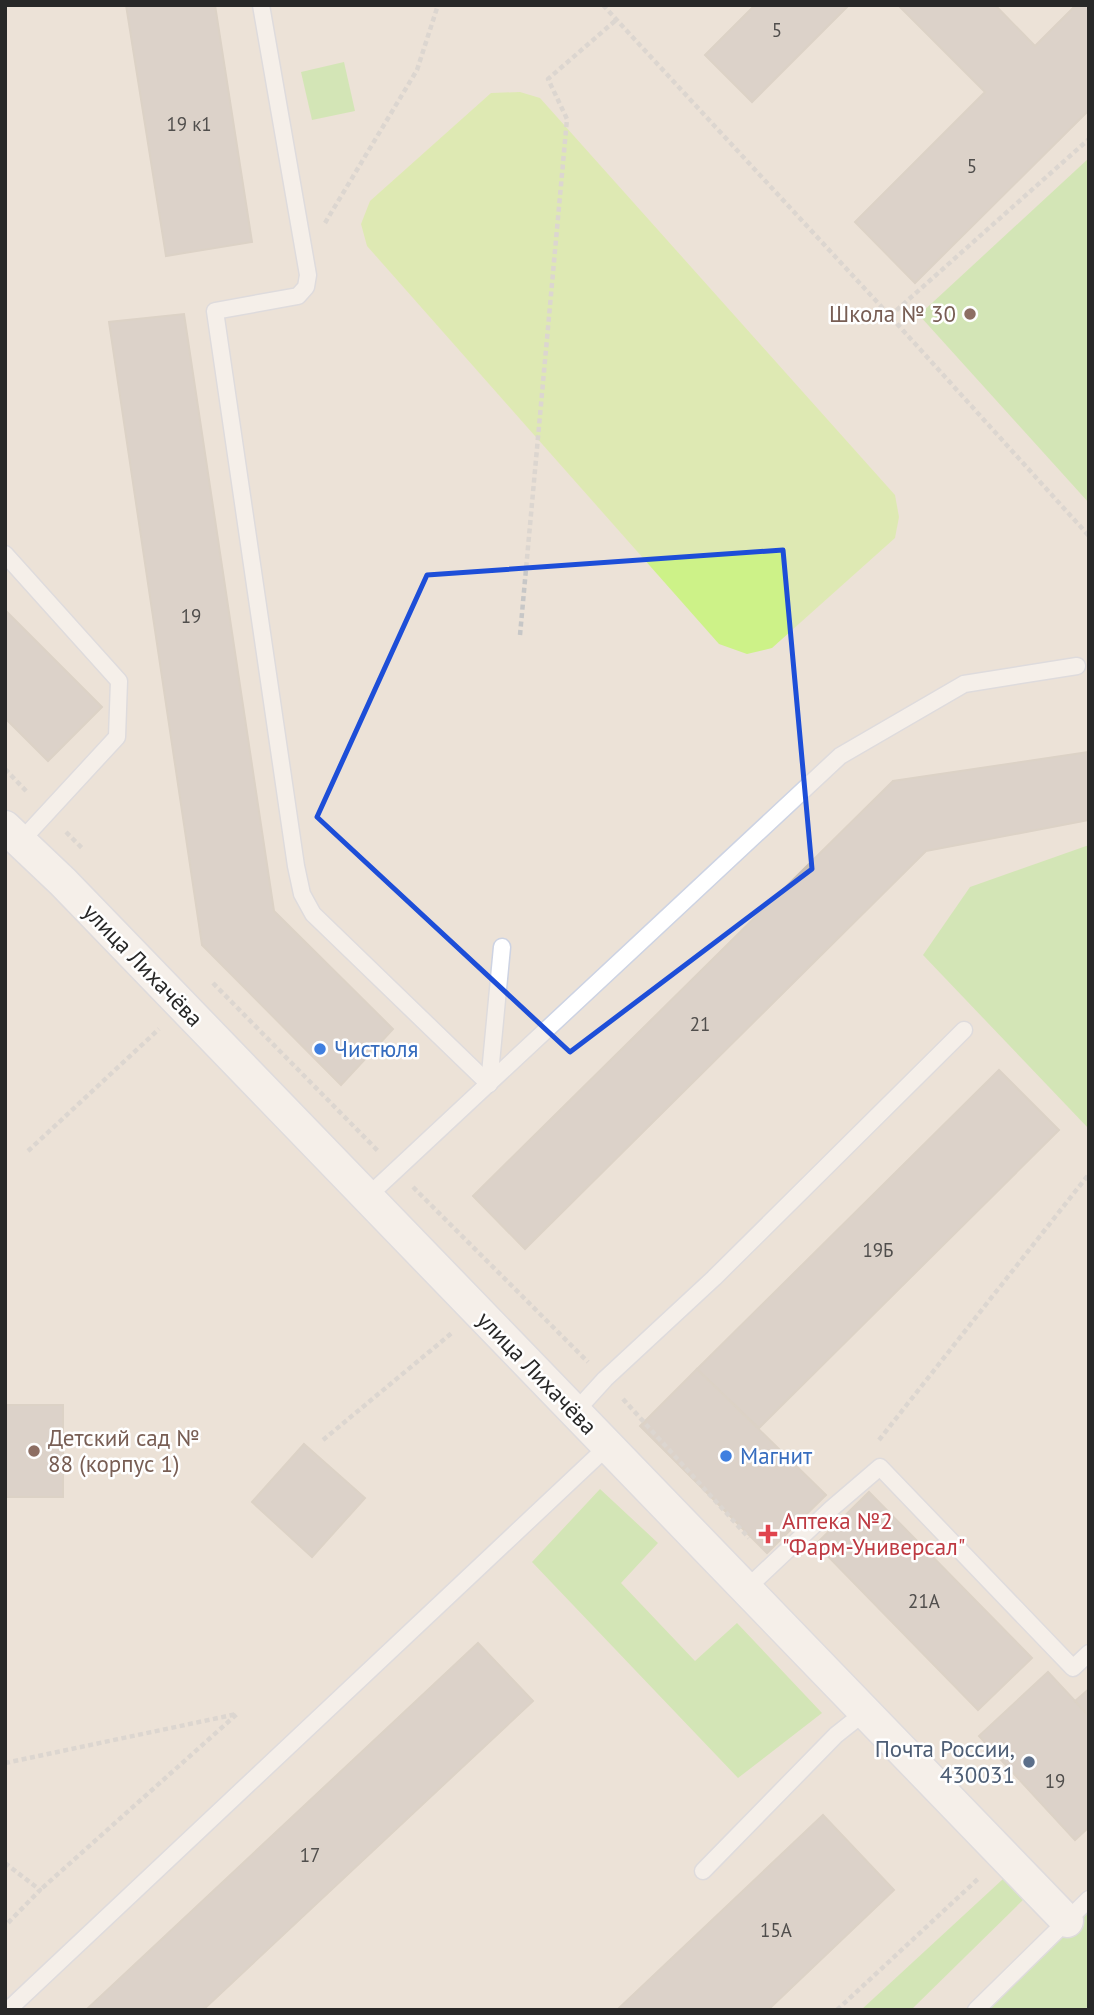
<svg xmlns="http://www.w3.org/2000/svg" width="1094" height="2015" viewBox="0 0 1094 2015" font-family="'PT Sans',sans-serif">
<style>
.green{fill:#b4e98e}
.pitch{fill:#cdf288}
.building{fill:#c7bfb8;stroke:#c7beb1;stroke-width:2}
.lines{fill:none;stroke-linecap:round;stroke-linejoin:round}
.service-casing{stroke:#cdd3e3;stroke-width:19}
.minor-casing{stroke:#cdd3e3;stroke-width:35}
.path{stroke:#c7c7c7;stroke-width:4.5;stroke-dasharray:5 3.5;stroke-linecap:butt}
.service{stroke:#fff;stroke-width:16}
.minor{stroke:#fff;stroke-width:32}
.marked{fill:none;stroke:#1d4ed8;stroke-width:5;stroke-linejoin:round}
.education-dot{fill:#8d6e63;stroke:#fff;stroke-width:2.5}
.shop-dot{fill:#3f7fe0;stroke:#fff;stroke-width:2.5}
.health-dot{fill:#e0444e;stroke:#fff;stroke-width:2.5}
.service-dot{fill:#5c6f8a;stroke:#fff;stroke-width:2.5}
.labels{text-anchor:middle;stroke-width:5;stroke-linejoin:round;paint-order:stroke}
.number-label{font-size:19px;fill:#504e4c}
.education-label{font-size:23px;fill:#785e54;stroke:#fff;text-anchor:end}
.street-label{font-size:23px;fill:#282828;stroke:#fff}
.shop-label{font-size:23px;fill:#366cbe;stroke:#fff;text-anchor:start}
.health-label{font-size:23px;fill:#be3a42;stroke:#fff;text-anchor:start}
.service-label{font-size:23px;fill:#4e5e75;stroke:#fff;text-anchor:end}
</style>
<rect width="100%" height="100%" fill="#ece2d7"/>
<g class="green">
<path d="M344,62l11,49 -43,9 -11,-48z"/>
<path d="M1089,158v345l-170,-188z"/>
<path d="M1089,845v284l-166,-174 47,-68z"/>
<path d="M600,1489l58,54 -37,40 74,78 42,-38 85,90 -84,65 -206,-216z"/>
<path d="M1003,1879l21,20 -113,111h-50z"/>
<path d="M1089,1907v103h-106z"/>
</g>
<path class="pitch" d="M520,92l20,6 355,397 4,22 -4,21 -123,110 -25,6 -28,-10 -352,-398 -6,-22 9,-23 121,-108z"/>
<g class="building">
<path d="M126,5h89l37,237 -86,14z"/>
<path d="M755,5h94l-97,97 -47,-47z"/>
<path d="M898,5h97l40,41 41,-41h13v105l-174,173 -60,-61 130,-130z"/>
<path d="M184,314l90,597 119,118 -52,56 -139,-140 -93,-623z"/>
<path d="M5,610l97,97 -54,54 -43,-43z"/>
<path d="M1089,752v68l-163,31 -401,398 -52,-53 420,-415z"/>
<path d="M999,1070l60,60 -300,298 -62,-59z"/>
<path d="M697,1369l129,126 -59,58 -127,-127z"/>
<rect x="5" y="1405" width="58" height="92"/>
<path d="M304,1444l61,54 -53,59 -60,-55z"/>
<path d="M869,1492l163,166 -54,52 -162,-166z"/>
<path d="M478,1643l55,58 -330,309h-117z"/>
<path d="M1048,1672l41,44v111l-14,13 -96,-104z"/>
<path d="M1089,1689v27l-14,-15z"/>
<path d="M823,1815l71,75 -126,120h-151z"/>
</g>
<g class="lines">
<g class="service-casing">
<g id="service">
<path d="M261,5l47,270 -2,12 -8,9 -83,15 81,555 6,28 11,20 176,170"/>
<path d="M5,554l114,127 -2,56 -97,105"/>
<path d="M489,1084l13,-137"/>
<path d="M367,1197l473,-441 124,-72 113,-18"/>
<path d="M575,1412l30,-33 109,-101 250,-248"/>
<path d="M746,1589l85,-80 49,-42 193,201 16,-15"/>
<path d="M703,1871l133,-136 29,-23"/>
<path d="M8,2010l600,-564"/>
<path d="M976,2010l113,-111"/>
</g>
</g>
<g class="minor-casing">
<path id="minor" d="M5,827l58,55 1004,1039"/>
</g>
<g class="path">
<path d="M603,5l287,311 199,220"/>
<path d="M325,223l92,-153 21,-65"/>
<path d="M890,316l199,-177"/>
<path d="M520,635l47,-516 -19,-40 68,-59"/>
<path d="M5,769l23,24"/>
<path d="M66,832l16,16"/>
<path d="M213,983l165,168"/>
<path d="M28,1151l131,-122"/>
<path d="M413,1187l175,175"/>
<path d="M623,1399l126,139"/>
<path d="M323,1440l130,-108"/>
<path d="M879,1440l210,-266"/>
<path d="M5,1763l232,-49 -197,176"/>
<path d="M5,1863l35,27 -35,36"/>
<path d="M837,2010l143,-133"/>
</g>
<use href="#service" class="service"/>
<use href="#minor" class="minor"/>
</g>
<path d="M0 0H1094V2015H0ZM783,550l29,319 -242,183 -253,-235 110,-242z" fill="#ece2d7" fill-opacity=".55" fill-rule="evenodd"/>
<path class="marked" d="M783,550l29,319 -242,183 -253,-235 110,-242z"/>
<g class="education-dot">
<circle cx="970" cy="314" r="7"/>
<circle cx="34" cy="1451" r="7"/>
</g>
<g class="shop-dot">
<circle cx="320" cy="1049" r="7"/>
<circle cx="726" cy="1456" r="7"/>
</g>
<path class="health-dot" d="M764.5 1523.5h7v7h7v7h-7v7h-7v-7h-7v-7h7z"/>
<circle class="service-dot" cx="1029" cy="1762" r="7"/>
<g class="labels">
<g class="number-label">
<text x="777" y="37">5</text>
<text x="189" y="131">19 к1</text>
<text x="972" y="173">5</text>
<text x="191" y="623">19</text>
<text x="700" y="1031">21</text>
<text x="878" y="1257">19Б</text>
<text x="924" y="1608">21А</text>
<text x="1055" y="1788">19</text>
<text x="310" y="1862">17</text>
<text x="776" y="1937">15А</text>
</g>
<g class="education-label">
<text x="956" y="322">Школа № 30</text>
<text x="48" y="1446" text-anchor="start">Детский сад №<tspan x="48" dy="26">88 (корпус 1)</tspan></text>
</g>
<g class="street-label">
<text transform="translate(143 965) rotate(46)" y="8">улица Лихачёва</text>
<text transform="translate(537 1373) rotate(46)" y="8">улица Лихачёва</text>
</g>
<g class="shop-label">
<text x="334" y="1057">Чистюля</text>
<text x="740" y="1464">Магнит</text>
</g>
<g class="health-label">
<text x="782" y="1529">Аптека №2<tspan x="782" dy="26">"Фарм-Универсал"</tspan></text>
</g>
<g class="service-label">
<text x="1015" y="1757">Почта России,<tspan x="1015" dy="26">430031</tspan></text>
</g>
</g>
<rect width="1094" height="2015" fill="none" stroke="#282828" stroke-width="14"/>
</svg>
